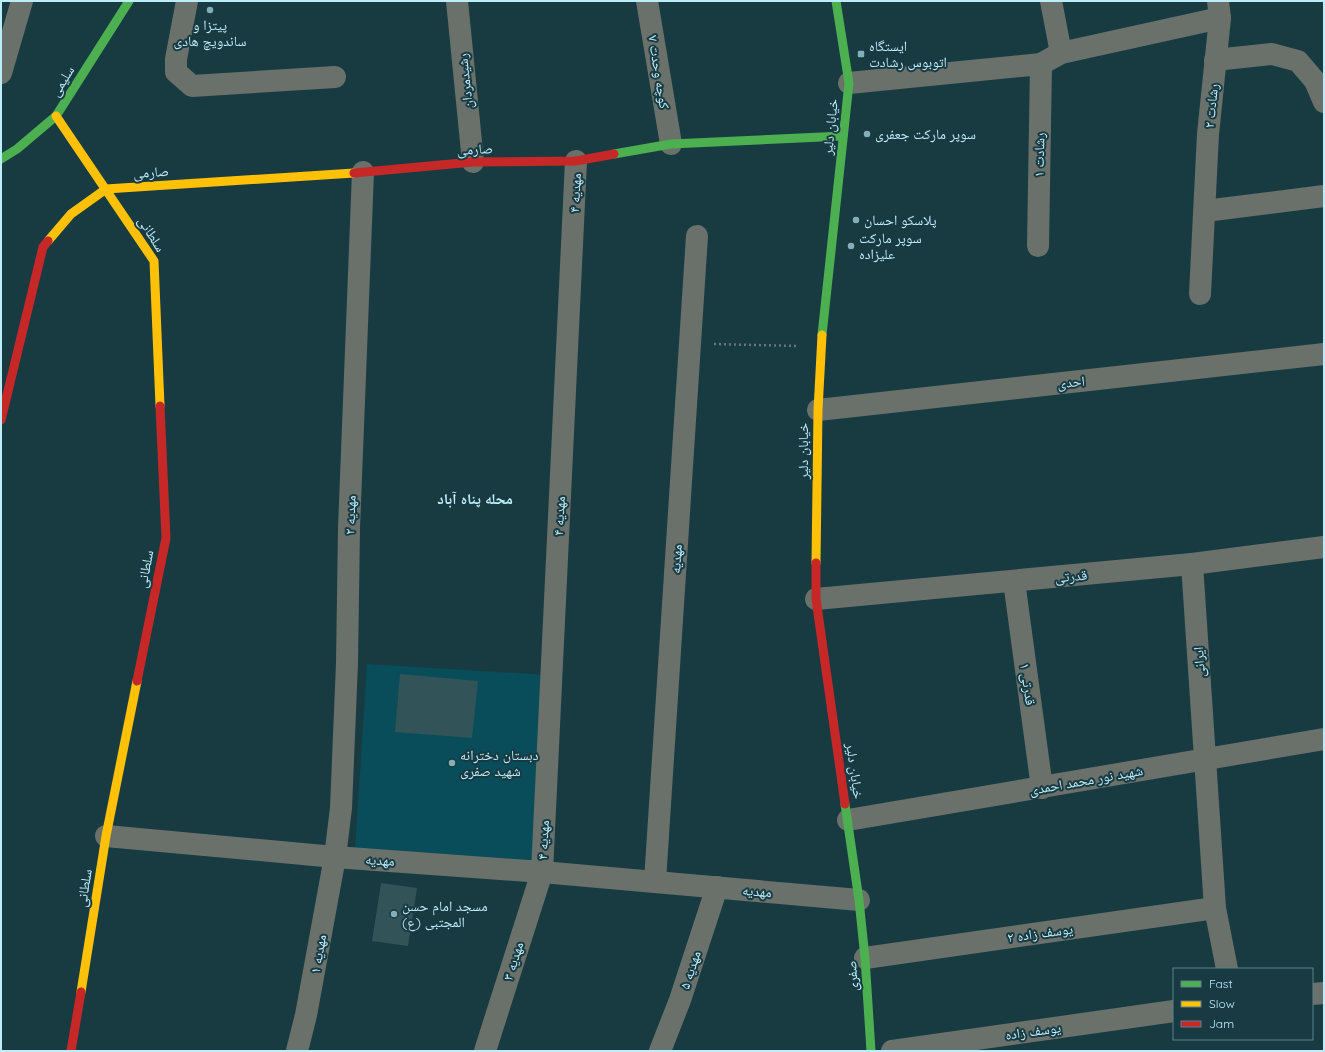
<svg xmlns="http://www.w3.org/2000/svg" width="1325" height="1052" viewBox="0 0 1325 1052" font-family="Quicksand,'Noto Naskh Arabic',sans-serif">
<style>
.built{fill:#084d59}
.building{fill:#325458}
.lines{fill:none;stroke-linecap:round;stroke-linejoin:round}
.path{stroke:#697675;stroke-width:2.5;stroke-dasharray:2 3;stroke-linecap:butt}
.street{stroke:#6a716b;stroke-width:22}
.fast{stroke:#4caf50;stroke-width:9}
.slow{stroke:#ffc107;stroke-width:9}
.jam{stroke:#c62828;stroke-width:9}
.poi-dot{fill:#83afb9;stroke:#193a42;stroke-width:1.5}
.labels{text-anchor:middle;stroke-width:4;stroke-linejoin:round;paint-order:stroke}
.poi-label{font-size:14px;fill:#bdedf9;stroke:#193a42;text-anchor:start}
.street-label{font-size:14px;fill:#bdedf9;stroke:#193a42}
.neighbourhood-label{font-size:15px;font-weight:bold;fill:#bdedf9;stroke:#193a42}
</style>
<rect width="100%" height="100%" fill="#183b42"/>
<path class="built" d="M367,664l181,11 -12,186 -181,-11z"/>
<g class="building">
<path d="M400,674l78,7 -6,57 -77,-6z"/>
<path d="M381,883l36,5 -9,58 -36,-5z"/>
</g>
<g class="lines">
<path class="path" d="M714,344l83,2"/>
<g class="street">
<path d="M187,1l-11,58v13l16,14 143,-9"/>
<path d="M457,1l16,161"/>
<path d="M647,1l24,143"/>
<path d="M1051,1l10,52"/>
<path d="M1215,60l57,-6 26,7 17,20 9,21"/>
<path d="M1,73l21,-72"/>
<path d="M849,83l192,-19 20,-11 159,-35"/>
<path d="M1205,211l119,-15"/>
<path d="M1038,246l3,-182"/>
<path d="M1200,294l8,-160 12,-116 -2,-17"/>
<path d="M818,410l506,-56"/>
<path d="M1192,564l23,344 12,61"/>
<path d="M1014,581l28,207"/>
<path d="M816,599l376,-35 132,-17"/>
<path d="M848,820l476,-81"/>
<path d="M106,836l229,21 207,15 317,28"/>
<path d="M655,881l42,-645"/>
<path d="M865,958l350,-50"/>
<path d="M1312,994l12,-1"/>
<path d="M297,1051l9,-36 29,-158 6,-49 6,-145 2,-135 14,-356"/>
<path d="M485,1051l57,-179 34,-711"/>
<path d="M660,1051l20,-51 37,-113"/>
<path d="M892,1051l282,-40"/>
</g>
<g class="fast">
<path d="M614,154l57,-10 172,-8"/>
<path d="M1,159l16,-10 39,-33 73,-115"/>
<path d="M822,335l27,-252 -13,-82"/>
<path d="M845,804l14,96 6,58 6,93"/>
</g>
<g class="slow">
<path d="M56,116l98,145 6,145"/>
<path d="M48,241l23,-27 35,-25 248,-16"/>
<path d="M816,563l2,-153 4,-75"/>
<path d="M81,992l25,-156 31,-155"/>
</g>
<g class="jam">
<path d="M354,173l119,-11 103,-1 38,-7"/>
<path d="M1,420l42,-173 5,-6"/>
<path d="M816,563v36l29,205"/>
<path d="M137,681l29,-143 -6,-132"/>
<path d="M71,1051l10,-59"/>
</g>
</g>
<g class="poi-dot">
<circle cx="210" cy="10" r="4"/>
<rect x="857" y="50" width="8" height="8" rx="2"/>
<circle cx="867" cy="134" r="4"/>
<circle cx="856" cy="220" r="4"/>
<circle cx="851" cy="246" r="4"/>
<circle cx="452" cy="763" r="4"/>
<circle cx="394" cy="914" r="4"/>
</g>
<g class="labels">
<g class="poi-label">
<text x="210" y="30" text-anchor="middle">پیتزا و<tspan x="210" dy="16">ساندویچ هادی</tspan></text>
<text x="869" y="51">ایستگاه<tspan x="869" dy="16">اتوبوس رشادت</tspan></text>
<text x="875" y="139">سوپر مارکت جعفری</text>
<text x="864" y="225">پلاسکو احسان</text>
<text x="859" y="243">سوپر مارکت<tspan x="859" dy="16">علیزاده</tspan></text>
<text x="460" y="760">دبستان دخترانه<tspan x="460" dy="16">شهید صفری</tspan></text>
<text x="402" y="911">مسجد امام حسن<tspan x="402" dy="16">المجتبی (ع)</tspan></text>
</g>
<g class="street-label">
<text transform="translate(659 72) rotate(81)" y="5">کوچه وحدت ۷</text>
<text transform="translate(62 81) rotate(-58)" y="5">سلیمی</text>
<text transform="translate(465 81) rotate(-96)" y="5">رشیدمردان</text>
<text transform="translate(1211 106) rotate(-84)" y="5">رشادت ۲</text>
<text transform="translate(830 127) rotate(-84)" y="5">خیابان دلیر</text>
<text transform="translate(475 149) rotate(-3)" y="5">صارمی</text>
<text transform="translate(1039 155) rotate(-89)" y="5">رشادت ۱</text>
<text transform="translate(151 172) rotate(-4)" y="5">صارمی</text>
<text transform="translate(575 193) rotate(-87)" y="5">مهدیه ۴</text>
<text transform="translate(152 234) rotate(58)" y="5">سلطانی</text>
<text transform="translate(1071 382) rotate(-6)" y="5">احدی</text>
<text transform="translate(803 451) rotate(-90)" y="5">خیابان دلیر</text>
<text transform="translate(350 515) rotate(-88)" y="5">مهدیه ۲</text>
<text transform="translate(559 516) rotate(-87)" y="5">مهدیه ۴</text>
<text transform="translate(676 559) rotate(-86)" y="5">مهدیه</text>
<text transform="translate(145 569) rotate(-79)" y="5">سلطانی</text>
<text transform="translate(1071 576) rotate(-5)" y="5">قدرتی</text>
<text transform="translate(1199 662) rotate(-94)" y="5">ایرانی</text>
<text transform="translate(1028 684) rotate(82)" y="5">قدرتی ۱</text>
<text transform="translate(855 771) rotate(82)" y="5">خیابان دلیر</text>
<text transform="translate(1086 780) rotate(-10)" y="5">شهید نور محمد احمدی</text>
<text transform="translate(543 840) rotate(-87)" y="5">مهدیه ۴</text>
<text transform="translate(380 860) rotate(4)" y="5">مهدیه</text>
<text transform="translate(84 888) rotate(-81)" y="5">سلطانی</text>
<text transform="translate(757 891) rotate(5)" y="5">مهدیه</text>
<text transform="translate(1040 933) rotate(-8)" y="5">یوسف زاده ۲</text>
<text transform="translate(318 954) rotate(-80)" y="5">مهدیه ۱</text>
<text transform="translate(513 961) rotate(-73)" y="5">مهدیه ۳</text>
<text transform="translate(690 970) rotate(-72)" y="5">مهدیه ۵</text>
<text transform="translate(852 976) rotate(-94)" y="5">صفری</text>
<text transform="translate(1033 1031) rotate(-8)" y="5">یوسف زاده</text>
</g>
<g class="neighbourhood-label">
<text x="475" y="504">محله پناه آباد</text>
</g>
</g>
<rect width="1325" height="1052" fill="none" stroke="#bdedf9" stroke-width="4"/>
<rect x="1173" y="968" width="140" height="72" fill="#193a42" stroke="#5b828b"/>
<rect x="1181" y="981" width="20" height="6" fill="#4caf50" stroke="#5b828b"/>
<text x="1209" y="988" font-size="12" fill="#bdedf9">Fast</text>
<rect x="1181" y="1001" width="20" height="6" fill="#ffc107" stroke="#5b828b"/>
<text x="1209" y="1008" font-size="12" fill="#bdedf9">Slow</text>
<rect x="1181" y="1021" width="20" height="6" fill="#c62828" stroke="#5b828b"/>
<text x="1209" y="1028" font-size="12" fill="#bdedf9">Jam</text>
</svg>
